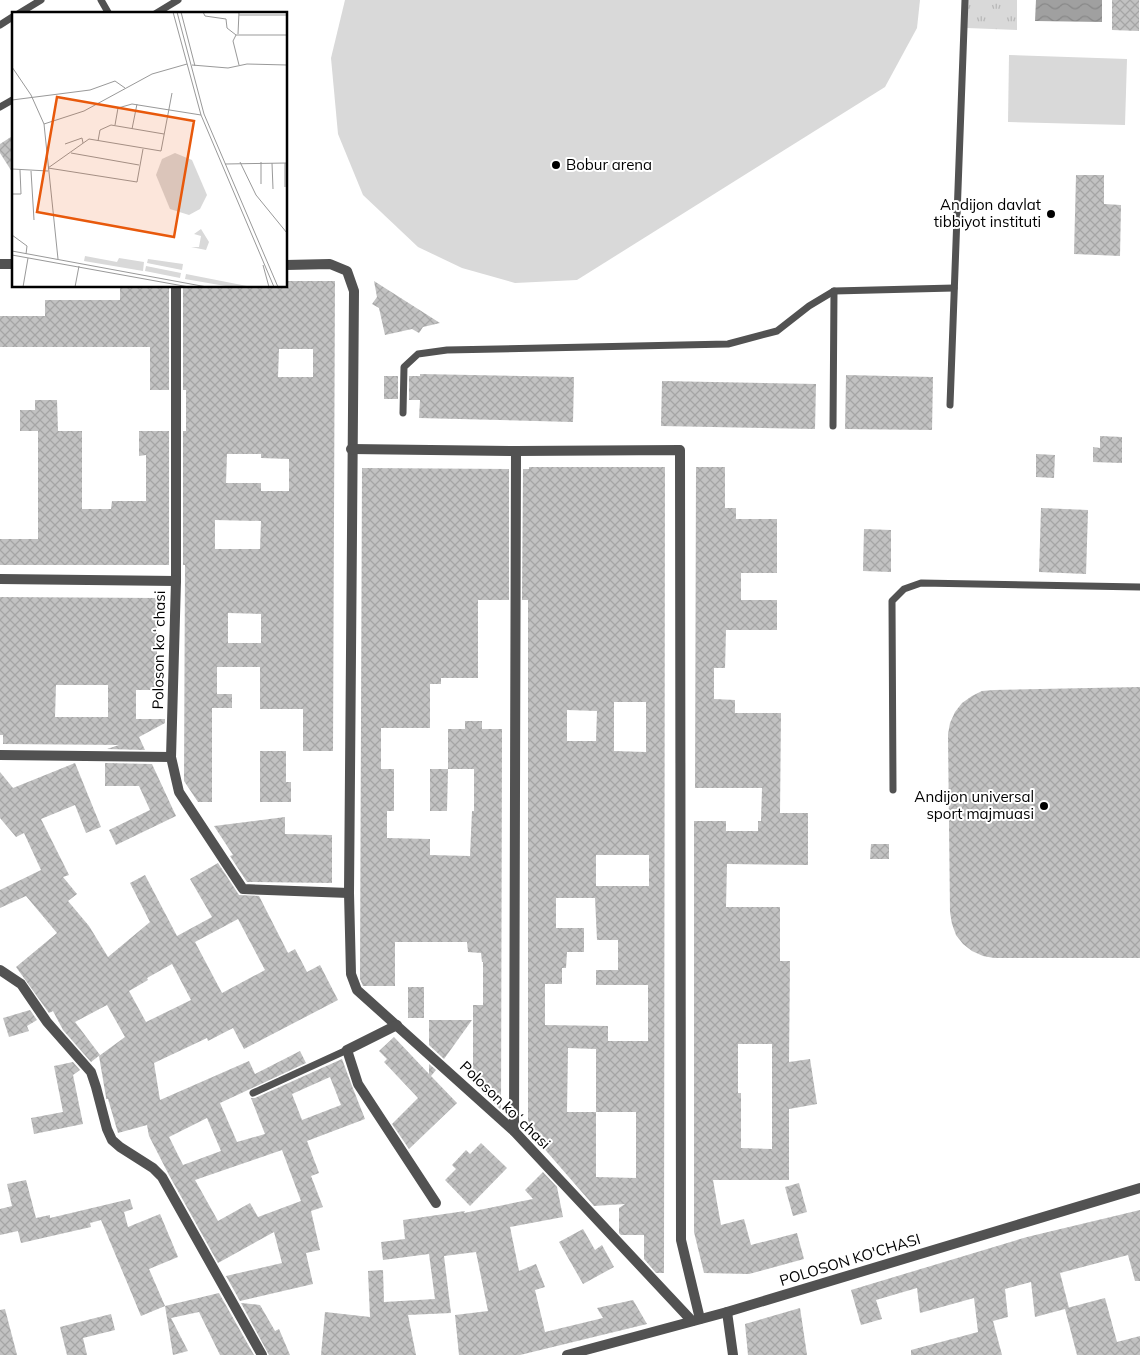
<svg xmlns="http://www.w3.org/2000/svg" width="1140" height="1355" viewBox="0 0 1140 1355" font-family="Mulish,sans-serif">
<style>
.grass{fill:url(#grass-tufts)}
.green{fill:#d9d9d9}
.water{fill:url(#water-waves)}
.building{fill:url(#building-cross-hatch);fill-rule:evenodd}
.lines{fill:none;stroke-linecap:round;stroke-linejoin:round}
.service{stroke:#525252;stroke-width:7}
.minor{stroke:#525252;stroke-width:10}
.tertiary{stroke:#525252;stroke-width:10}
.poi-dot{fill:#000;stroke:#fff;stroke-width:2}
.labels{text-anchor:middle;stroke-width:4;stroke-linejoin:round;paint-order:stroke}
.poi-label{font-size:15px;fill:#000;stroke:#fff;text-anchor:end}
.street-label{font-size:15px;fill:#000;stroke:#fff}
.inset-road{fill:none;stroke:#999;stroke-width:1}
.view{fill:#e8590c;fill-opacity:0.15;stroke:#e8590c;stroke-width:2.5}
.inset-edge{fill:none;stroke:#000;stroke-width:2.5}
</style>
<defs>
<pattern id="grass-tufts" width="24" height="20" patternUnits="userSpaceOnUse" patternTransform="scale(1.25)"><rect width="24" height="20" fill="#d9d9d9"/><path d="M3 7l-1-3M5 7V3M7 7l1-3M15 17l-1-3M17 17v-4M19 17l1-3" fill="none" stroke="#b8b8b8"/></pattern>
<pattern id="water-waves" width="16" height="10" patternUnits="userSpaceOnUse" patternTransform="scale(1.25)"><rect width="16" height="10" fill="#a0a0a0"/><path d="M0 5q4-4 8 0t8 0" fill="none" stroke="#888"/></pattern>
<pattern id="building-cross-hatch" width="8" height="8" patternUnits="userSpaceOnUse" patternTransform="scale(1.25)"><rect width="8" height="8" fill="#c2c2c2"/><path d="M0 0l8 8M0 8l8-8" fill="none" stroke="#a5a5a5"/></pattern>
</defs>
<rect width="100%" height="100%" fill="#fff"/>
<path class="grass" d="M968,0h49v30l-50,-2z"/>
<g class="green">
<path d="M345,0h575l-3,28 -32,59 -308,193 -62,3 -53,-15 -44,-21 -55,-52 -25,-61 -7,-76z"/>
<path d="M1009,55l118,4 -2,66 -117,-3z"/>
</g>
<path class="water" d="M1036,0h66v22l-67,-1z"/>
<g class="building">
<path d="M1112,0h27v31l-27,-1z"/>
<path d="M14,135v40l-14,-22v-9z"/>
<path d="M1076,175h28v29l17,1 -1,51 -46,-2z"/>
<path d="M286,281h49l-2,470h-30v-42h-43v-42h-43v27h15v14h-20v94h-14l-14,-21 1,-216h-2v-134h3v-41h-3v-104h103zM279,349h34v28h-35zM227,454h34v4l28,1v32h-28v-8h-35zM215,520l46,1 -1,28h-45zM228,613l33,1v29h-33z"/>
<path d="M374,281l66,42 -17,4 -4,6 -7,-4 -27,6 -6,-27 -7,-4 5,-7z"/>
<path d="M120,286h49v104h-19v-43h-150v-31h45v-16h75z"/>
<path d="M420,374l154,3 -1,45 -154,-4 1,-18h-11v-24h11z"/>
<path d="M846,375l87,2 -1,53 -87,-1z"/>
<rect x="384" y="376" width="14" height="23"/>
<path d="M662,381l154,3 -1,45 -154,-3z"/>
<path d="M35,400h22l1,31h24v78h29l1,-8h34v-46l-7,1v-25h30v134h-169v-26h38v-108h-18v-21h15z"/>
<path d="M1100,436l22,1v26l-29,-1v-15l7,1z"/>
<path d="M1036,454l19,1 -1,23 -18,-1z"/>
<path d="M529,467h136l-1,806h-8l-12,-14v-24h-23l-2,-2v-25l6,-4 -31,2 -66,-76v-530h-6l1,-131h6zM614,702h32v50l-32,-1zM567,710l30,1 -1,30h-29zM596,855h53v31h-53zM556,898h39l2,42h21v30h-22v15h52v56h-40v-15l-63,-1v-41h17v-16h4l1,-16h17v-24h-28zM568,1048l28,1v63h-29zM596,1112h40v66l-40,-1z"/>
<path d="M696,467h29v41h11v11h41v54h-36v27h36v30h-51l-1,38h-11v31l21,1v13h46l-1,100h28v52l-81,-1 -1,43h54v54h10l-1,101 21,-3 7,45 -28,5v71h-76l8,45 23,-6 7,26 46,-12 7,26 -55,15 -45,-1 -10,-41v-411h32v10h32v-10h3l1,-33h-67zM738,1044h34v105l-31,-1v-55h-3z"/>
<path d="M362,468l147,1v131h-31v78h-37v6h-11v44h-49v41h13v42h-7v27l43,1v16l40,1 2,-45h2v-42h-26v-40h17v-8h17v8h20l-1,381 -28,-28v-77h10v-43h-1l-1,-9 -13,-1 -1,-10h-72v44h-32l-3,-7z"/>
<path d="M1041,508l47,2 -2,64 -47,-2z"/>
<path d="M864,529l27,1v42l-28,-1z"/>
<path d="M0,597l157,1v92h-21v29h29v4l-26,14 6,13 -38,-1 12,-4 -116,-1v-9h-3zM56,685h52v32h-53z"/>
<path d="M1140,687v271h-146l-11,-2 -11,-5 -9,-7 -7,-9 -4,-11 -2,-12 -2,-178 2,-11 5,-11 7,-9 10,-7 10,-5 12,-1z"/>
<path d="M260,751h26v31h5v20h-31z"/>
<path d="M75,763l26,64 -15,6 -11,-28 -34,14 28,56 -6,2 14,17 -9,7 21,25 19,31 42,-35 -20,-39 15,-8 32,61 35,-19 -22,-38 28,-16 21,32 20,1 29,57 7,-4 12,23 13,-7 18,35 -94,49 -11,-21 -25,13 -1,-3 -53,25 6,37 89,-39 6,13 45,-23 6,12 -86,40 17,39 28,-8 -14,-36h4l87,-39 10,27 13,33 -58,22 12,32 -8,3 12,31 -12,4 9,39 -14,3 7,31 -73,17 -14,-25 56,-13 -8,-31 -56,31 -49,-88 -20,-39 -2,-11 -29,8 -10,-34h-2v-2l-7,-41 26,-19 -18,-32 -32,17 25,33 -9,7 -28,-32 -10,-19 -4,2 -33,-46 41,-34 -31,-37 -26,12v-18l41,-20 -17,-37 -8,4 -16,-19v-46l13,16zM238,919l27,51 -43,23 -27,-51zM172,964l19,36 -45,22 -17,-31 19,-11 -1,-2zM330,1077l11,28 -39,15 -10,-26zM207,1118l14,33 -38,14 -14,-28zM282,1150l19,51 -43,16 -8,-14 -32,18 -23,-41z"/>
<path d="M105,763l47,1 24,52 -60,29 -7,-15 41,-20 -11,-24h-34z"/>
<path d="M430,769h18l-1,42h-17z"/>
<path d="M285,817v17l47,1v48l-85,-1 -17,-26 3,-1 -19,-29z"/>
<path d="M871,844h18v15h-19z"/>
<rect x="408" y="987" width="16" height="31"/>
<path d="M30,1010l7,10 -10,6 2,5 -20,6 -6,-19z"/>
<path d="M429,1020h43l-28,39 -15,-14z"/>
<path d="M394,1037l35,37v-10l7,6 -5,6 26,27 -48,46 -17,-25 26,-26 -34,-36 3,-3 -8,-8z"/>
<path d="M73,1062l7,8 -7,5 10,49 -49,10 -3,-16 32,-6 -9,-46z"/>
<path d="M481,1143l26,25 -37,38 -25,-26 11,-11 -4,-4 14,-15 4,4z"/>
<path d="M543,1172l14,15 6,30 -53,10 9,44 17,-7 9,23 -10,3 10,42 58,-14 -6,-10 36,-8 14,24 -127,31h-61l-4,-40 33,-4 -12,-59 -32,4 7,57 -43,2 8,40h-95l4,-43 45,5 -2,-46 15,-1 1,32 51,-3 -6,-45 -46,6 -2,-18 24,-3 -2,-19 62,-9 -1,2 69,-14 -8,-9z"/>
<path d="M26,1180l10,38 14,-3v3l80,-19 3,10 -9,3 4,15 32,-13 18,43 -29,12 16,37 -24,10 -40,-96 -11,3 1,4 -70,16 -3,-12 -18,4v-26l12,-3 -5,-22z"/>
<path d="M799,1183l8,29 -14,4 -8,-29z"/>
<path d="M1140,1210v71h-5l-7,-26 -68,18 9,35h-2l38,-10 12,44 23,-6v19h-63l-12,-46 -30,8 -4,-35 -26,7 3,28 -15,4 9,34h-91v-5l67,-18 -4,-34 -54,15 -3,-25 -41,12 6,19 -21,6 -10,-35 176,-53z"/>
<path d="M583,1229l12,21 7,-5 12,22 -31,17 -24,-42z"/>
<path d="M219,1293l35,62h-34l-21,-43 -28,6 17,33 -15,4 -8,-49z"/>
<path d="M241,1303l19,2 15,26 4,-2 11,26h-21z"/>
<path d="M800,1308l7,47h-59l-3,-31z"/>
<path d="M5,1309l12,46h-17v-45z"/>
<path d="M111,1314l4,16 -32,8 4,17h-20l-7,-28z"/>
</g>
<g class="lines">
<g class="service">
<path d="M101,0l8,14"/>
<path d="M18,14l23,-14"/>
<path d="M155,14l23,-14"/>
<path d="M0,25l14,-9"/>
<path d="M0,107l14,-8"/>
<path d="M950,405l15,-405"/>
<path d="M403,413l1,-46 14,-13 29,-4 281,-6 49,-13 32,-25 25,-15 120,-3"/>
<path d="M833,426l1,-135"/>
<path d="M893,790l-1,-189 12,-12 17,-6 219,4"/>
<path d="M253,1093l94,-43"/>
</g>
<g class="minor">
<path d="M0,264h14"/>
<path d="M286,265l44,-1 17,7 7,20 -5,602 2,81 6,16 157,141 178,190"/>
<path d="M176,286v295l-5,176 8,35 64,97 106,4"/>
<path d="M351,449l165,2 164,-1 1,790 19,79"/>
<path d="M0,579l176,2"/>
<path d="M0,755l171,2"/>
<path d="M0,970l21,14 26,38 44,50 5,15 11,42 5,11 8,7 33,21 9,9 100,178"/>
<path d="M397,1025l-50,25 11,34 78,119"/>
<path d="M514,1131l2,-680"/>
<path d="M727,1312l6,43"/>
</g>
<path class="tertiary" d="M567,1355l160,-43 413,-124"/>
</g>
<g class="poi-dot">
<circle cx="556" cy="165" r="5"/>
<circle cx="1051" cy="214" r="5"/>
<circle cx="1044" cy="806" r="5"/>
</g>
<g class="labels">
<g class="poi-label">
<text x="566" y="170" text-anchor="start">Bobur arena</text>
<text x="1041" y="210">Andijon davlat<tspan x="1041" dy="17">tibbiyot instituti</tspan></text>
<text x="1034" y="802">Andijon universal<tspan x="1034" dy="17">sport majmuasi</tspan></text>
</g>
<g class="street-label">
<text transform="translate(159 650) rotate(-89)" y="5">Poloson koʻchasi</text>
<text transform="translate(505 1105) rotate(44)" y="5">Poloson koʻchasi</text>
<text transform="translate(850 1260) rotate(-17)" y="5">POLOSON KO'CHASI</text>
</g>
</g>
<g transform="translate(12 12)">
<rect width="275" height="275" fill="#fff"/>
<path d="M73,244l32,6 2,-4 25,4 -1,9 -59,-10zM136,247l35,5 -1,6 -35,-7zM134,254l35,7 -1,5 -35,-7zM174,262l66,13h-21l-46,-8z" fill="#d9d9d9"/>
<path d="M189,217l8,13 -3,8 -15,-3h8l2,-11 -7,-2z" fill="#d9d9d9"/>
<path d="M163,141l17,7 15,35 -7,14 -11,6 -19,-6 -14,-34 6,-16z" fill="#d9d9d9"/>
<path class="inset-road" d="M161,0l28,103 73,172M165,0l27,102 74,173M169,0l14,54M191,0l2,4 21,3 1,9 9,7M227,3h48M226,22l1,-22M180,53l36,3 19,-4 40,1M227,53l-6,-24 3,-6h51M0,55l19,28 13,29 14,135M0,88l78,-10 25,-9 10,7M32,112l40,-13 68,-37 35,-10M103,113l3,-17 14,-4 69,11M120,117l5,-25M86,129l2,-11 11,-5 53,9M53,132l17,-6 1,5M59,141l68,12M228,150l16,33 31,38M249,150v22M260,151l1,26M213,152l62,-1M36,156l41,-29 72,12 11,-58M36,156l89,14 6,-33M0,157l36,2M19,159l3,49M273,175v-24M0,182h9l-1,-24M0,223l15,11 -1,8M0,239l195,36M0,243l177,32M251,253l6,22M11,275l5,-29M63,275l4,-21"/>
<path class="view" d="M45,85l137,24 -20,116 -137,-25z"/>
<rect width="275" height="275" class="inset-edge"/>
</g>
</svg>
